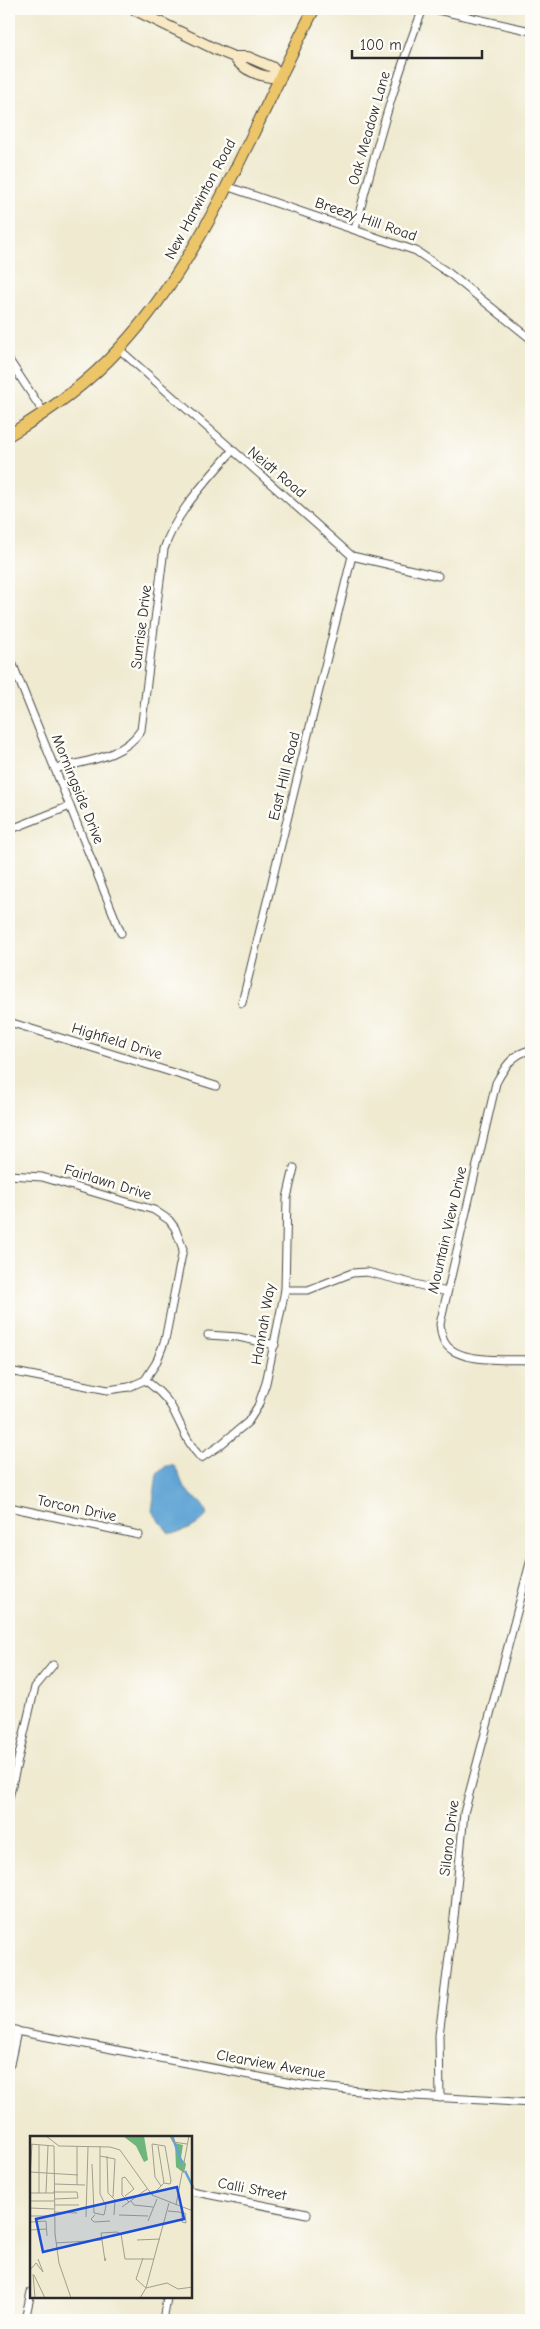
<svg xmlns="http://www.w3.org/2000/svg" width="540" height="2329" viewBox="0 0 540 2329" font-family="'Comic Neue',sans-serif">
<style>
.water{fill:#61a4d5;stroke:#466880}
.lines{fill:none;stroke-linecap:round;stroke-linejoin:round}
.minor-casing{stroke:#484844;stroke-width:9}
.tertiary-casing{stroke:#484844;stroke-width:11}
.secondary-casing{stroke:#484844;stroke-width:12}
.primary-casing{stroke:#484844;stroke-width:13}
.minor{stroke:#fff;stroke-width:7}
.tertiary{stroke:#fff;stroke-width:9}
.secondary{stroke:#f8e8c3;stroke-width:10}
.primary{stroke:#edc569;stroke-width:11}
.labels{text-anchor:middle;stroke-width:5;stroke-linejoin:round;paint-order:stroke}
.street-label{font-size:15px;fill:#2b2b2b;stroke:#fdfcf7}
.inset-river{fill:none;stroke:#61a4d5;stroke-width:2.5}
.inset-road{fill:none;stroke:#a19e8e;stroke-width:1}
.view{fill:#1d4ed8;fill-opacity:0.15;stroke:#1d4ed8;stroke-width:2.5}
.inset-edge{fill:none;stroke:#2b2b2b;stroke-width:2.5}
</style>
<rect width="100%" height="100%" fill="#fdfcf7"/>
<filter id="ink" filterUnits="userSpaceOnUse"><feTurbulence type="fractalNoise" baseFrequency=".02" numOctaves="2"/><feDisplacementMap in="SourceGraphic" scale="10" xChannelSelector="R" yChannelSelector="G"/><feConvolveMatrix kernelMatrix="1 2 1 2 8 2 1 2 1" color-interpolation-filters="sRGB"/></filter>
<filter id="wash" filterUnits="userSpaceOnUse"><feTurbulence type="fractalNoise" baseFrequency=".0096" numOctaves="4" result="noise"/><feDisplacementMap in="SourceGraphic" scale="20" xChannelSelector="R" yChannelSelector="G"/><feGaussianBlur stdDeviation="1.12" result="paint"/><feColorMatrix in="noise" values="0 0 0 0 0 0 0 0 0 0 0 0 0 0 0 0 0 1.4 0 .05"/><feComposite in="paint" operator="in"/></filter>
<g filter="url(#wash)">
<rect width="100%" height="100%" fill="#efead0"/>
<path class="water" d="M166,1466h8c6,7 6,15 11,22 7,10 19,13 22,27 -10,12 -23,18 -38,18l-17,-22 5,-37z"/>
</g>
<g filter="url(#ink)">
<g class="lines">
<g class="minor-casing">
<g id="minor">
<path d="M433,9l98,22"/>
<path d="M226,186l190,65 34,23 81,65"/>
<path d="M355,229c20,-75 39,-149 68,-220"/>
<path d="M119,349l233,207 86,20"/>
<path d="M9,360l35,53"/>
<path d="M9,655l112,278"/>
<path d="M55,769c30,-8 68,-11 86,-39l23,-181c13,-39 42,-67 68,-98"/>
<path d="M9,830l61,-24"/>
<path d="M242,1003l110,-447"/>
<path d="M9,1022l207,64"/>
<path d="M531,1050c-18,3 -27,18 -35,33l-56,241c1,7 1,13 5,19 13,21 64,16 86,17"/>
<path d="M9,1175l33,2 112,33 15,10 6,8 8,21 -18,91 -9,23 -11,17 -16,7 -21,3 -99,-19"/>
<path d="M285,1290h23l44,-17 15,-1 80,20"/>
<path d="M208,1335l30,2 37,8"/>
<path d="M145,1380c10,8 19,15 26,26 10,18 15,36 30,52l18,-12 29,-24 10,-16 8,-23 19,-93 2,-92 7,-30"/>
<path d="M9,1507l130,28"/>
<path d="M9,1798l26,-111 18,-22"/>
<path d="M16,2031l286,54 95,10 134,8"/>
<path d="M440,2098l-1,-63 15,-117 10,-105 67,-254"/>
<path d="M191,2191l116,23"/>
<path d="M25,2320l6,-28"/>
<path d="M163,2320l4,-22"/>
</g>
</g>
<g class="tertiary-casing">
<path id="tertiary" d="M9,2030l7,1 -7,33"/>
</g>
<g class="secondary-casing">
<path id="secondary" d="M133,9l84,41 17,7h14l24,10 8,10c-15,2 -38,-7 -46,-20"/>
</g>
<g class="primary-casing">
<path id="primary" d="M9,435c39,-23 79,-52 110,-86 88,-95 136,-227 195,-340"/>
</g>
<use href="#minor" class="minor"/>
<use href="#tertiary" class="tertiary"/>
<use href="#secondary" class="secondary"/>
<use href="#primary" class="primary"/>
</g>
</g>
<g class="labels">
<g class="street-label">
<text transform="translate(369 128) rotate(-74)" y="5">Oak Meadow Lane</text>
<text transform="translate(200 199) rotate(-62)" y="5">New Harwinton Road</text>
<text transform="translate(366 219) rotate(19)" y="5">Breezy Hill Road</text>
<text transform="translate(277 472) rotate(40)" y="5">Neidt Road</text>
<text transform="translate(141 627) rotate(-83)" y="5">Sunrise Drive</text>
<text transform="translate(284 776) rotate(-76)" y="5">East Hill Road</text>
<text transform="translate(78 789) rotate(68)" y="5">Morningside Drive</text>
<text transform="translate(117 1041) rotate(17)" y="5">Highfield Drive</text>
<text transform="translate(108 1182) rotate(17)" y="5">Fairlawn Drive</text>
<text transform="translate(447 1230) rotate(-77)" y="5">Mountain View Drive</text>
<text transform="translate(263 1324) rotate(-80)" y="5">Hannah Way</text>
<text transform="translate(77 1508) rotate(12)" y="5">Torcon Drive</text>
<text transform="translate(449 1838) rotate(-83)" y="5">Silano Drive</text>
<text transform="translate(271 2064) rotate(10)" y="5">Clearview Avenue</text>
<text transform="translate(252 2189) rotate(11)" y="5">Calli Street</text>
</g>
</g>
<g transform="translate(30 2136)">
<rect width="162" height="162" fill="#efead0"/>
<path d="M93,0h21l4,24 -4,2 -8,-16zM145,7l8,2 -2,13 5,6 -2,9 -8,-6z" fill="#6eb67c"/>
<path class="inset-river" d="M142,0l10,27M155,35l8,16"/>
<path class="inset-road" d="M16,0l13,10 51,1 10,3 32,45 41,16M140,0l3,6 14,2M0,8l24,2M9,9v48M24,10l1,88 4,29 12,35M128,10l6,37M70,20l15,3 -2,38M77,20l1,37 7,7 -1,15M62,28l2,49 10,2 2,-9 -6,-12v-48M0,36l48,3M0,41l2,-33M24,48l31,1M47,49v-38M23,56h24l1,6 -24,1M0,57h24M16,57l2,-47M122,59l12,-12 6,1 1,-3 -6,-35 -13,-2 3,33 6,9M95,60l9,-7 -9,-12 -3,1v17l7,7M0,65h24M101,65l3,4 19,2M24,69h25M146,69l13,-69M92,71l25,-18M0,72l24,1M138,75l11,1 4,1h2l1,10 -4,-1v-10M24,76l23,1M65,79l-4,4 3,3 16,-1M89,79l29,1M0,80h24M56,81l2,-70M118,85l9,-22M0,86l16,-1 1,15M0,94l16,-1M107,104l23,-1M26,107l46,-3M76,122l-1,3 -4,-28 16,-1 4,2 4,25h29M113,122l-7,21 10,9M0,134l6,-7 7,9 -5,-13M3,138l2,24M4,139l11,23M116,152l21,-5 11,6 15,-2M110,162l6,-10 23,-85"/>
<path class="view" d="M147,51l7,32 -141,33 -7,-33z"/>
<rect width="162" height="162" class="inset-edge"/>
</g>
<rect width="540" height="2329" fill="none" stroke="#fdfcf7" stroke-width="30"/>
<path d="M352 50v8h130v-8" fill="none" stroke="#2b2b2b" stroke-width="2.5"/>
<text x="360" y="50" font-size="15" fill="#2b2b2b" stroke="#fdfcf7" stroke-width="4" paint-order="stroke">100 m</text>
</svg>
